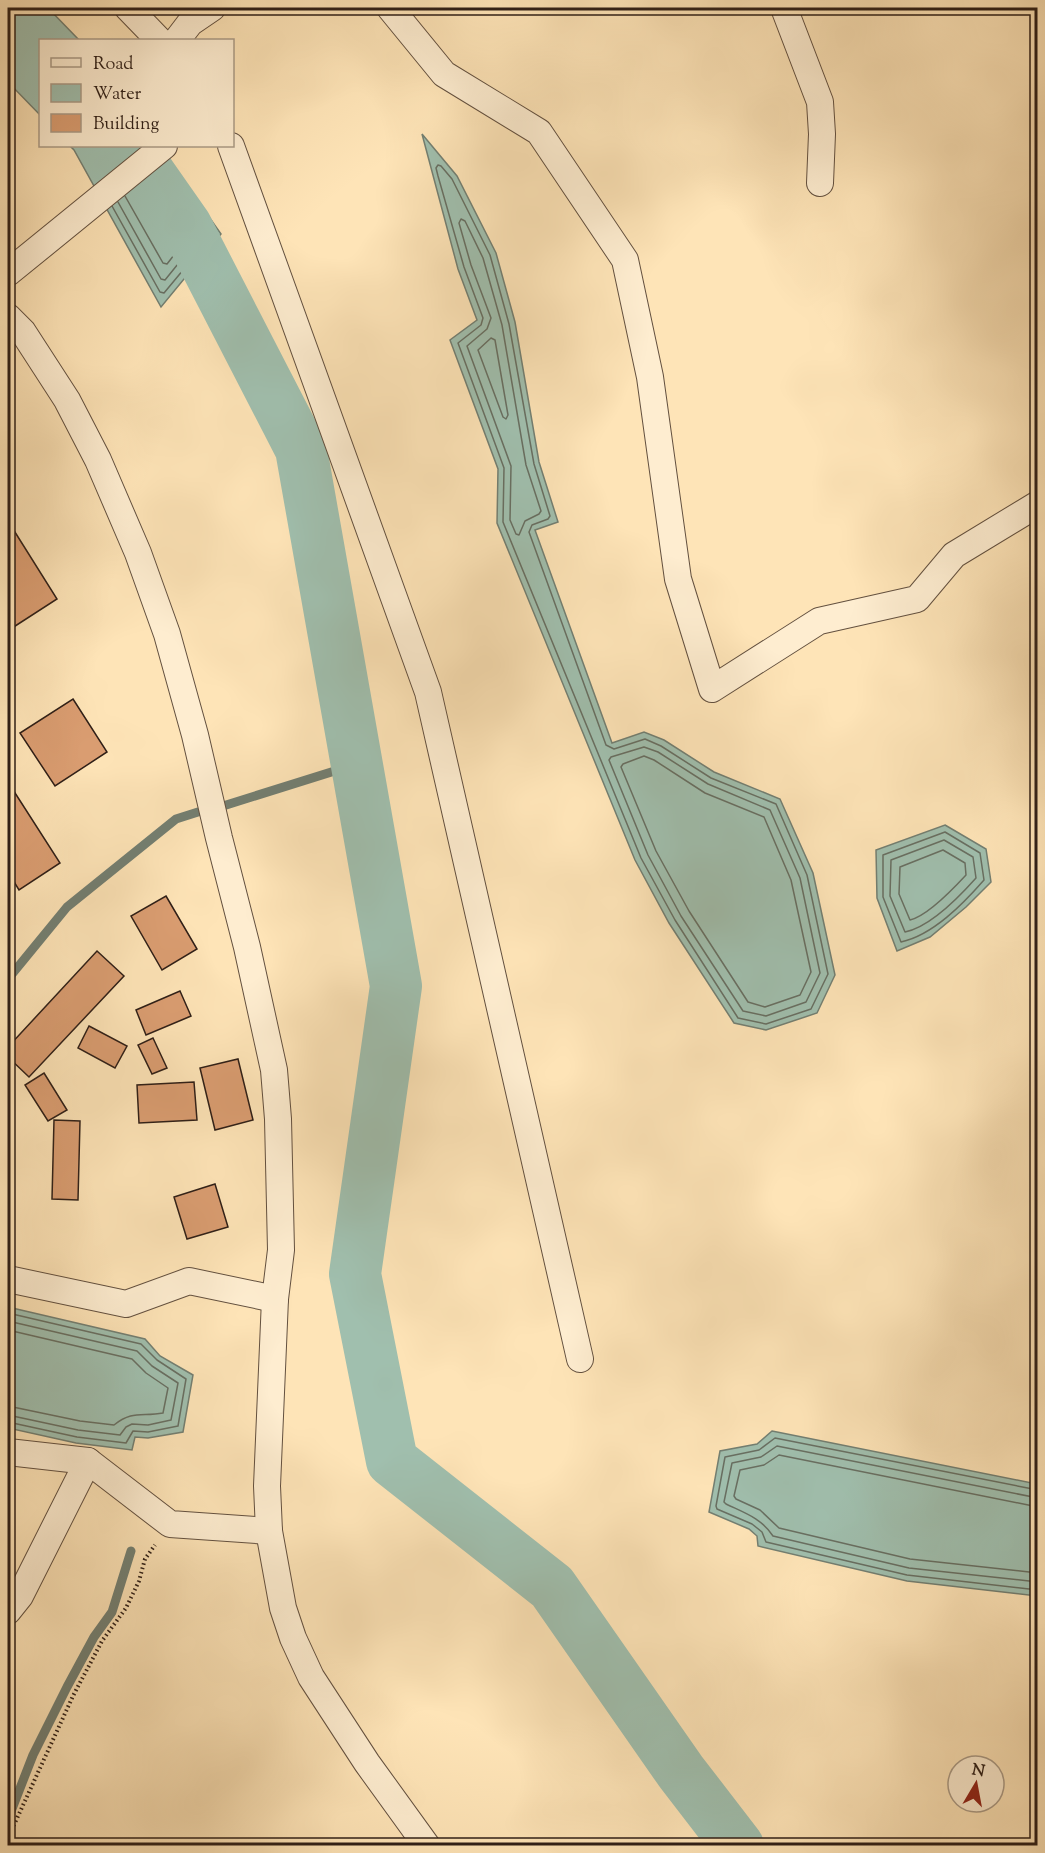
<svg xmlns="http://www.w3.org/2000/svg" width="1045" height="1853" viewBox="0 0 1045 1853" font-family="'Sorts Mill Goudy',serif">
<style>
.water{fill:#a0bfae;stroke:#737f72;stroke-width:1.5}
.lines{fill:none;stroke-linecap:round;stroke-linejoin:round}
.shore{stroke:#686f62;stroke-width:1.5}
.stream{stroke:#737f72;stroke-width:9}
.river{stroke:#a0bfae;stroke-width:52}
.building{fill:#da9d71;stroke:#2f1f17;stroke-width:1.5}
.minor-casing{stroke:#63503f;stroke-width:28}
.path{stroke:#2f1f17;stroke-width:4;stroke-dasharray:1.5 3;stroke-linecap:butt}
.minor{stroke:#feedd0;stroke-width:26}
</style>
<rect width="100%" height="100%" fill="#fee4b7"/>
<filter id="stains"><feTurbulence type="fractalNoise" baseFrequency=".00333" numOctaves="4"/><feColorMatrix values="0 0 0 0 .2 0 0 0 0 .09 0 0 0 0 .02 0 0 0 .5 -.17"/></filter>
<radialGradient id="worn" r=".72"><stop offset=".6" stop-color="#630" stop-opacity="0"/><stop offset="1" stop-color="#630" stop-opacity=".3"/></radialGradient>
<g class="water">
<path d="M8,8h40l31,32h-39v75l-32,-33z"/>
<path d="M422,134l35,42 39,77 19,69 24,140 19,60 -23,8 77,213 32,-11 20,8 50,32 66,27 33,74 22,102 -18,38 -51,17 -32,-7 -65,-100 -34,-63 -138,-337 1,-54 -48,-129 27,-20 -19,-51z"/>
<path d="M70,146h89l62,88 -60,73 -87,-157z"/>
<path d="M945,825l41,24 5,33 -25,25 -36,30 -33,14 -20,-53 -1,-48z"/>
<path d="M8,1307l137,32 15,17 33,19 -10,57 -35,6 -13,-1 -3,13 -56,-7 -68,-15z"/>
<path d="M772,1431l265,53v112l-130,-15 -149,-35 -1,-10 -8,-7 -40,-17 11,-61 37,-7z"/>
</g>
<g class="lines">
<g class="shore">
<path d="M438,165l3,1 11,13 38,76 19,69 25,140 16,52 -2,3 -16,6 -3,7 77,213 8,4 31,-10 16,7 50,32 65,26 31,71 21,99 -17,35 -45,15 -28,-6 -63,-98 -34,-62 -138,-336 1,-54 -46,-125 23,-18 2,-7 -19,-51 -26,-91 -2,-8z"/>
<path d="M125,196l38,67 4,1 25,-32 -40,-58"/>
<path d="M118,202l43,77 4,1 38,-47 -44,-64"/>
<path d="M112,206l48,86 4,1 49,-59 -49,-70"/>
<path d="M461,219l4,2 18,37 19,67 24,140 15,46 -2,3 -14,7 -6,14 -3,-1 -6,-14 1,-54 -44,-120 20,-17 4,-11 -20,-53 -12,-42z"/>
<path d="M491,338l4,2 13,75 -2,4 -3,-2 -25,-67z"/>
<path d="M644,747l14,5 50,32 62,26 30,68 20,95 -14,29 -40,14 -23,-5 -62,-95 -33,-61 -39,-95 2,-3z"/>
<path d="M644,756l10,4 51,33 59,24 27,63 20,92 -11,23 -35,12 -17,-5 -59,-91 -33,-60 -35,-84 2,-3z"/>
<path d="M945,832l35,21 4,27c-21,24 -51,55 -83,62l-18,-45v-42z"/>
<path d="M944,840l29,17 3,21c-16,18 -46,49 -71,54l-15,-36 1,-36z"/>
<path d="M943,850l22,13 1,12c-12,13 -39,41 -56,45l-11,-26 1,-27z"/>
<path d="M8,1313l133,31 16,16 29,19 -8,47 -30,6 -15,-1 -7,12 -49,-6 -69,-15"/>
<path d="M8,1321l129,30 15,15 26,17 -7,37 -23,5 -16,-1 -6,3 -6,8 -42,-5 -70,-15"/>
<path d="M8,1330l124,29 14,14 22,15 -5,25c-21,4 -30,-3 -49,12l-34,-4 -72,-15"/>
<path d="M1038,1490l-263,-52 -16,12 -34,7 -9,49 1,3 35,15 10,8 4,10 141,33 131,15"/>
<path d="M1038,1498l-261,-52 -16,11 -29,6 -8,39 2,2c19,9 35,14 47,32l136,32 129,14"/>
<path d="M1038,1507l-259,-52 -15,10 -24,5 -6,26 2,3 24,11 19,18 131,31 128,14"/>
</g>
<g class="stream">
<path d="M223,806l134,-42"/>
<path d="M8,979l59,-72 109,-88 22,-7"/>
<path d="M8,1819l25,-64 34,-68 27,-50 18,-25 19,-61"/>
</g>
<path class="river" d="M130,146l56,80 115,223 95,537 -41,288 37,187 160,126 129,185 57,74"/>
</g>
<g class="building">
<path d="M8,521l49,78 -48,31 -1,-3z"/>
<path d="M73,699l34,53 -52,34 -35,-53z"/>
<path d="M8,782l52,81 -41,27 -11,-18z"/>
<path d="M166,896l31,53 -35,21 -31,-54z"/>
<path d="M97,951l27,25 -95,101 -21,-20v-10z"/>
<path d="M180,991l11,25 -45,19 -10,-25z"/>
<path d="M89,1026l38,20 -12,22 -37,-20z"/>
<path d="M153,1038l14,30 -15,6 -14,-29z"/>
<path d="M238,1059l15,61 -38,10 -15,-62z"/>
<path d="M44,1073l23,37 -19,11 -23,-36z"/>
<path d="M194,1082l3,38 -58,3 -2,-38z"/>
<path d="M54,1120l26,1 -2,79 -26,-1z"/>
<path d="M215,1184l13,43 -41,12 -13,-42z"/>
</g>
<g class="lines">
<g class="minor-casing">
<g id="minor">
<path d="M128,8l31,32"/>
<path d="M390,8l54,66 95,58 86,128 25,117 28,202 34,110 107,-68 98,-22 37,-44 84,-51"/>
<path d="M784,8l36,94 2,32 -2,49"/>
<path d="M177,40l13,-17 22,-15"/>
<path d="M231,146l197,546 152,667"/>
<path d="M8,273l156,-127"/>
<path d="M8,317l15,15 44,68 31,60 40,93 29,81 28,101 24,103 28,109 27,123 4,49 3,131 -6,49 -8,187 2,45 14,77 10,30 18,39 56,86 60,83"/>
<path d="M8,1279l118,25 63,-23 86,18"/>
<path d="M8,1452l80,9 82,63 99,7"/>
<path d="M8,1611l12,-15 68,-135"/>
</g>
</g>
<path class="path" d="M8,1838l65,-142 29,-55 24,-33 13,-27 6,-22 10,-14"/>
<use href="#minor" class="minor"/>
</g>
<rect width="1045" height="1853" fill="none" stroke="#fee4b7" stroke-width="30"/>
<rect x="9" y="9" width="1027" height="1835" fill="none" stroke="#2f1f17" stroke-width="3"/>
<rect x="15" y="15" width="1015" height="1823" fill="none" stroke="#2f1f17" stroke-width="1.5"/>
<rect x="39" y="39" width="195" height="108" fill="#feedd0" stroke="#ab9b86" stroke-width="1.5"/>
<rect x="51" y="58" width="30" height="9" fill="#feedd0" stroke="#ab9b86" stroke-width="1.5"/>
<text x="93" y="69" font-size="18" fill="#2f1f17">Road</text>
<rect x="51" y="84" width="30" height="18" fill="#a0bfae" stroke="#ab9b86" stroke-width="1.5"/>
<text x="93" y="99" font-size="18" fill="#2f1f17">Water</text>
<rect x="51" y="114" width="30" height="18" fill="#da9d71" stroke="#ab9b86" stroke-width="1.5"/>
<text x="93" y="129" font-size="18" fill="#2f1f17">Building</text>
<g transform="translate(976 1784) rotate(10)"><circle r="28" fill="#feedd0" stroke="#ab9b86" stroke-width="1.5"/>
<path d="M0-4.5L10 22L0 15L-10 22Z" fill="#8f2418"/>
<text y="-9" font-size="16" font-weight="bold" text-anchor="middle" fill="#2f1f17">N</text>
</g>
<rect width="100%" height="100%" filter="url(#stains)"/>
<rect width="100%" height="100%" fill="url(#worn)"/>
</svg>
